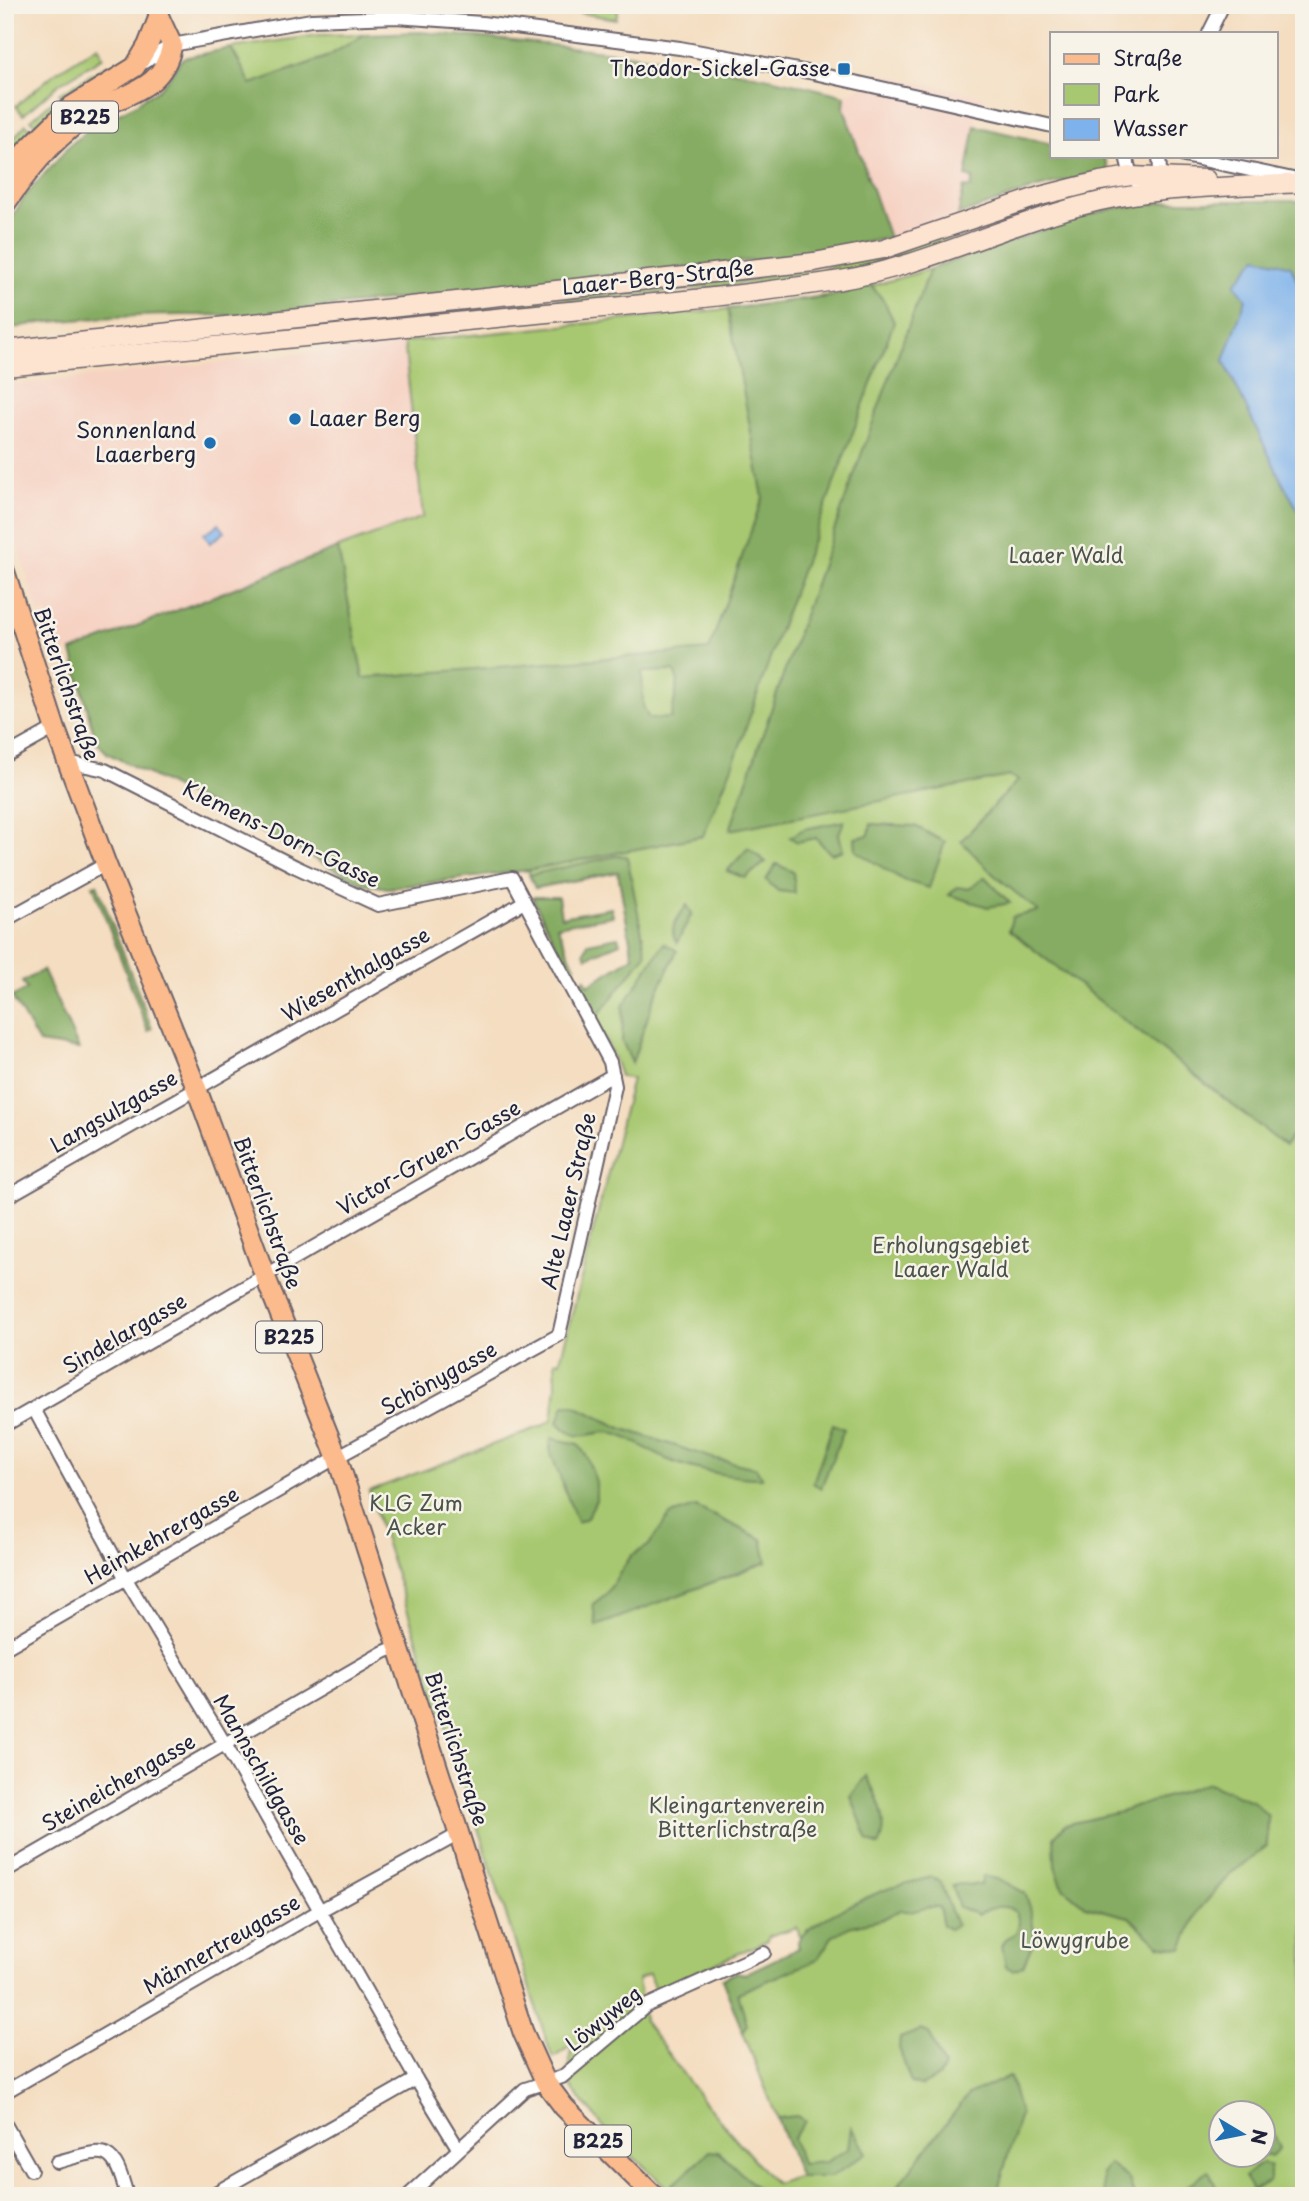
<svg xmlns="http://www.w3.org/2000/svg" width="1309" height="2201" viewBox="0 0 1309 2201" font-family="'Playpen Sans',sans-serif">
<style>
.built{fill:#f6d2c3}
.green{fill:#a7c870;stroke:#647556;stroke-width:2;fill-rule:evenodd}
.forest{fill:#85ac62;stroke:#54674e;stroke-width:2;fill-rule:evenodd}
.water{fill:#7eb2ec;stroke:#506a94;stroke-width:2}
.lines{fill:none;stroke-linecap:round;stroke-linejoin:round}
.minor-casing{stroke:#6c636a;stroke-width:16}
.secondary-casing{stroke:#6c636a;stroke-width:21}
.primary-casing{stroke:#6c636a;stroke-width:23}
.minor{stroke:#fff;stroke-width:12}
.secondary{stroke:#fde4d1;stroke-width:18}
.primary{stroke:#fbbb8d;stroke-width:19}
.poi-dot{fill:#1f6fb2;stroke:#f7f3e8;stroke-width:2.5}
.labels{text-anchor:middle;stroke-width:5;stroke-linejoin:round;paint-order:stroke}
.shield{fill:#f7f3e8;stroke:#62616f;stroke-width:2}
.shield-label{font-size:19px;font-weight:bold;fill:#22223b}
.poi-label{font-size:21px;fill:#22223b;stroke:#f7f3e8;text-anchor:end}
.street-label{font-size:21px;fill:#22223b;stroke:#f7f3e8}
.park-label{font-size:21px;fill:#4a544b;stroke:#f7f3e8}
</style>
<rect width="100%" height="100%" fill="#f7f3e8"/>
<filter id="ink" filterUnits="userSpaceOnUse"><feTurbulence type="fractalNoise" baseFrequency=".0143" numOctaves="2"/><feDisplacementMap in="SourceGraphic" scale="14" xChannelSelector="R" yChannelSelector="G"/><feConvolveMatrix kernelMatrix="1 2 1 2 8 2 1 2 1" color-interpolation-filters="sRGB"/></filter>
<filter id="wash" filterUnits="userSpaceOnUse"><feTurbulence type="fractalNoise" baseFrequency=".00686" numOctaves="4" result="noise"/><feDisplacementMap in="SourceGraphic" scale="28" xChannelSelector="R" yChannelSelector="G"/><feGaussianBlur stdDeviation="1.57" result="paint"/><feColorMatrix in="noise" values="0 0 0 0 0 0 0 0 0 0 0 0 0 0 0 0 0 1.4 0 .05"/><feComposite in="paint" operator="in"/></filter>
<g filter="url(#wash)">
<rect width="100%" height="100%" fill="#f4ddc0"/>
<g class="built">
<path d="M883,74l100,22 -8,30 -9,49 7,2 -2,11 -13,27 -69,23 -45,-130 1,-12z"/>
<path d="M404,342l19,175 -368,140 -12,-31 7,-2 -3,-11 -8,2 -34,-114v-115z"/>
</g>
<g class="green">
<path d="M582,5h37l-3,14 -36,-6z"/>
<path d="M365,34l-38,23 -76,27 -20,-36 87,-13z"/>
<path d="M98,46l5,11 -44,27 -36,31 -7,-9 39,-33z"/>
<path d="M107,65l3,1 -4,8 -37,24h-7l-3,-4z"/>
<path d="M55,99l4,5 -24,20 -4,-4z"/>
<path d="M26,124l5,5 -26,27v-8z"/>
<path d="M1174,201h130v96l-58,2 -22,62 80,159v1676h-579l-15,-45 -41,37 -53,-46 -50,-61 6,-36 -19,13 -4,-10 -180,-557 173,-65 10,-6 4,-34 -1,-25h5l72,-282 -12,-3 -7,-20 -35,-73 7,-4 3,6 45,-28 -15,-85 -83,16 -7,-18 -140,18 -26,-5 -255,-130 -11,-12 -24,-90 266,-103 85,-31 -19,-175 324,-33 119,-16 83,-24 147,-51 32,-9zM797,1927l3,10 -2,5 1,6 -54,26 -9,-2 -14,7 78,197 -25,8 -71,-82 -60,-81 -6,-42 11,-5 5,14 3,2 109,-49 3,-5zM1222,2114h42v42h-42z"/>
<path d="M1033,207l-8,8 -132,46 -70,14 -387,42 -400,39 88,-13 306,-29 389,-44z"/>
</g>
<g class="forest">
<path d="M421,32c142,13 286,27 424,64l-1,12 45,130 -87,17 -561,61c-56,-2 -111,-1 -167,4 -23,2 -46,3 -69,11v-101l5,-10 16,-25 44,-50 25,-20 42,-21c5,-8 12,-8 19,-13 13,-9 17,-22 27,-33l48,-10 20,36 76,-27 38,-23z"/>
<path d="M975,126l77,18v12l52,1 5,14 -72,17 -79,27 6,-28 7,1 2,-10 -7,-2z"/>
<path d="M1174,201h130v96l-58,2 -22,62 57,119 23,40v628l-8,-17 -11,15 -276,-216 3,-13 26,-6 -45,-37 -32,-33 57,-61 -8,-4 -280,54c64,-188 129,-375 200,-561l147,-51 32,-9z"/>
<path d="M871,285l13,16 10,21 -112,301 -45,131 -34,82 -174,34 -141,18 -26,-5 -255,-130 -11,-12 -24,-90 266,-103 25,130 346,-28 54,-153 -35,-188 99,-12zM674,671l4,11 -7,36 -22,1 -6,-13 -1,-34z"/>
<path d="M844,821l-5,13 4,16 -12,4 -15,-16 -19,4 -7,-5 14,-8z"/>
<path d="M871,824l44,2 30,16 -16,46 -26,-8 -47,-29 -1,-13 14,-3z"/>
<path d="M748,848l18,14 -21,16 -18,-7z"/>
<path d="M616,856h11l19,98 -51,65 -17,-36 7,-4 3,6 45,-28 -15,-85 -83,16 -6,-13z"/>
<path d="M776,864l17,8 2,21 -17,-2 -12,-11z"/>
<path d="M985,877l25,26 -22,4 -39,-12 8,-8 12,2z"/>
<path d="M97,884l55,145 -4,2 -55,-146z"/>
<path d="M532,897h26l3,20 50,-9 2,8 -56,10 18,41 -4,7z"/>
<path d="M687,905l5,8 -15,30c-10,-15 1,-25 10,-38z"/>
<path d="M618,937l2,6 -33,14 -3,-4 4,-10z"/>
<path d="M664,943l13,8 -23,48 -22,64 -10,-22 1,-35z"/>
<path d="M43,970l36,79 -40,-6 -27,-46 15,-8 -5,-7z"/>
<path d="M564,1405h9l48,23 91,30 44,10 6,10c-25,1 -73,-9 -96,-19 -18,-8 -35,-22 -54,-26 -19,-5 -33,15 -54,-11z"/>
<path d="M833,1424l11,5 -23,59 -8,-5z"/>
<path d="M551,1438l27,6 9,13 9,25v18l-9,18 -10,4 -27,-71z"/>
<path d="M696,1507l66,32 5,23 -171,64 -3,-22 13,-10 25,-38 17,-10 22,-31z"/>
<path d="M866,1776c12,20 25,48 13,70l-11,-5 -17,-45z"/>
<path d="M1208,1783l46,19 14,14 -1,30 -37,28 -32,37 -16,38 -23,-4 -30,-28 -44,-11 -22,-18 -8,-22 -1,-29 11,-12 55,-13z"/>
<path d="M983,1876l18,4 24,13 5,14 5,31 -12,28 -10,4 -7,-3 -4,-21 4,-7 10,-6 3,-10 -3,-12c-16,-8 -24,-4 -38,4l-19,-8 -7,-21 8,-2 21,1z"/>
<path d="M932,1877l8,4 16,44 -7,4 -6,-4 -4,-18c-16,-3 -20,8 -39,3l-17,9 -34,8 -17,10 -15,23 -79,33 9,32 -4,7 -21,-53 14,-7 9,2 54,-26c-1,-5 -2,-6 1,-10 12,-17 69,-42 90,-50 14,-5 28,-7 42,-11z"/>
<path d="M921,2030l8,3 15,34 -5,9 -18,10 -10,-3 -12,-35 1,-10z"/>
<path d="M1010,2076l10,38 -24,82h-106l78,-101z"/>
<path d="M797,2116l8,5 -12,17 8,26 25,-2 22,-13 3,-22 15,26 -35,24h-31l-23,-59z"/>
<path d="M1264,2126l6,1 10,21 -9,9 -7,-2z"/>
<path d="M710,2151l9,1 46,44h-89l-7,-8z"/>
<path d="M1262,2163l8,4v14l-17,10 -9,-14z"/>
<path d="M1109,2164l20,15 5,17h-31l-1,-22z"/>
<path d="M1209,2171l7,16 -4,9h-20l-5,-10z"/>
</g>
<g class="water">
<path d="M1257,257l34,9 13,31v223l-23,-40 -57,-119 22,-62 -11,-15z"/>
<path d="M219,524l6,8 -15,11 -6,-9z"/>
</g>
</g>
<g filter="url(#ink)">
<g class="lines">
<g class="minor-casing">
<g id="minor">
<path d="M1209,33l14,-28"/>
<path d="M139,65l33,-20 139,-25 85,-3 86,6 198,25 134,25 238,53"/>
<path d="M1126,156l5,20 5,5"/>
<path d="M1159,156l2,28"/>
<path d="M1184,156l109,23"/>
<path d="M5,756l50,-28"/>
<path d="M5,920l101,-56"/>
<path d="M5,1198l519,-296"/>
<path d="M34,1409l92,170 99,165 191,335 42,69"/>
<path d="M5,1425l608,-350"/>
<path d="M5,1648l332,-191 222,-122 56,-249 -5,-24 -98,-184 -134,27 -82,-38 -191,-97 -37,-8"/>
<path d="M5,1871l379,-219 15,-6"/>
<path d="M5,2092l316,-182 138,-76"/>
<path d="M5,2124l26,46"/>
<path d="M57,2162c48,-13 56,-20 70,34"/>
<path d="M210,2196l206,-117"/>
<path d="M408,2196l117,-107 37,-12 84,-71 118,-53"/>
</g>
</g>
<g class="secondary-casing">
<g id="secondary">
<path d="M5,350l809,-88 70,-13 156,-53 60,-15 31,-5 75,3"/>
<path d="M5,367c167,-16 334,-33 501,-50 111,-11 224,-19 335,-37 83,-14 158,-53 239,-74 73,-20 149,-19 224,-23"/>
</g>
</g>
<g class="primary-casing">
<g id="primary">
<path d="M5,176l21,-25 46,-45 63,-39 13,-22 11,-28"/>
<path d="M5,204c22,-32 45,-61 76,-84 36,-28 81,-24 91,-75l-13,-28 -2,-12"/>
<path d="M5,573l50,155 51,136 90,223 69,189 72,181 186,575 23,51 18,24 90,89"/>
</g>
</g>
<use href="#minor" class="minor"/>
<use href="#secondary" class="secondary"/>
<use href="#primary" class="primary"/>
</g>
</g>
<g class="poi-dot">
<rect x="837" y="62" width="14" height="14" rx="3.5"/>
<circle cx="295" cy="419" r="7"/>
<circle cx="210" cy="443" r="7"/>
</g>
<g class="labels">
<g class="shield">
<rect x="52" y="101.5" width="66" height="31" rx="5"/>
<rect x="256" y="1321.5" width="66" height="31" rx="5"/>
<rect x="565" y="2125.5" width="66" height="31" rx="5"/>
</g>
<g class="shield-label">
<text x="85" y="124">B225</text>
<text x="289" y="1344">B225</text>
<text x="598" y="2148">B225</text>
</g>
<g class="poi-label">
<text x="830" y="76">Theodor-Sickel-Gasse</text>
<text x="309" y="426" text-anchor="start">Laaer Berg</text>
<text x="196" y="438">Sonnenland<tspan x="196" dy="24">Laaerberg</tspan></text>
</g>
<g class="street-label">
<text transform="translate(658 278) rotate(-6)" y="7">Laaer-Berg-Straße</text>
<text transform="translate(66 684) rotate(71)" y="7">Bitterlichstraße</text>
<text transform="translate(281 835) rotate(26)" y="7">Klemens-Dorn-Gasse</text>
<text transform="translate(356 975) rotate(-30)" y="7">Wiesenthalgasse</text>
<text transform="translate(114 1112) rotate(-30)" y="7">Langsulzgasse</text>
<text transform="translate(429 1158) rotate(-30)" y="7">Victor-Gruen-Gasse</text>
<text transform="translate(569 1201) rotate(-77)" y="7">Alte Laaer Straße</text>
<text transform="translate(267 1213) rotate(70)" y="7">Bitterlichstraße</text>
<text transform="translate(125 1334) rotate(-30)" y="7">Sindelargasse</text>
<text transform="translate(439 1379) rotate(-29)" y="7">Schönygasse</text>
<text transform="translate(162 1536) rotate(-30)" y="7">Heimkehrergasse</text>
<text transform="translate(456 1749) rotate(72)" y="7">Bitterlichstraße</text>
<text transform="translate(261 1770) rotate(60)" y="7">Mannschildgasse</text>
<text transform="translate(119 1783) rotate(-30)" y="7">Steineichengasse</text>
<text transform="translate(222 1945) rotate(-30)" y="7">Männertreugasse</text>
<text transform="translate(604 2019) rotate(-39)" y="7">Löwyweg</text>
</g>
<g class="park-label">
<text x="1066" y="563">Laaer Wald</text>
<text x="951" y="1253">Erholungsgebiet<tspan x="951" dy="24">Laaer Wald</tspan></text>
<text x="416" y="1511">KLG Zum<tspan x="416" dy="24">Acker</tspan></text>
<text x="737" y="1813">Kleingartenverein<tspan x="737" dy="24">Bitterlichstraße</tspan></text>
<text x="1075" y="1948">Löwygrube</text>
</g>
</g>
<rect width="1309" height="2201" fill="none" stroke="#f7f3e8" stroke-width="28"/>
<rect x="1050" y="32" width="228" height="126" fill="#f7f3e8" stroke="#a29fa3" stroke-width="2"/>
<rect x="1064" y="54" width="35" height="10" fill="#fbbb8d" stroke="#a29fa3" stroke-width="2"/>
<text x="1113" y="66" font-size="21" fill="#22223b">Straße</text>
<rect x="1064" y="84" width="35" height="21" fill="#a7c870" stroke="#a29fa3" stroke-width="2"/>
<text x="1113" y="102" font-size="21" fill="#22223b">Park</text>
<rect x="1064" y="119" width="35" height="21" fill="#7eb2ec" stroke="#a29fa3" stroke-width="2"/>
<text x="1113" y="136" font-size="21" fill="#22223b">Wasser</text>
<g transform="translate(1242 2134) rotate(100)"><circle r="33" fill="#f7f3e8" stroke="#a29fa3" stroke-width="2"/>
<path d="M0-5L12 26L0 18L-12 26Z" fill="#1f6fb2"/>
<text y="-10" font-size="19" font-weight="bold" text-anchor="middle" fill="#22223b">N</text>
</g>
</svg>
